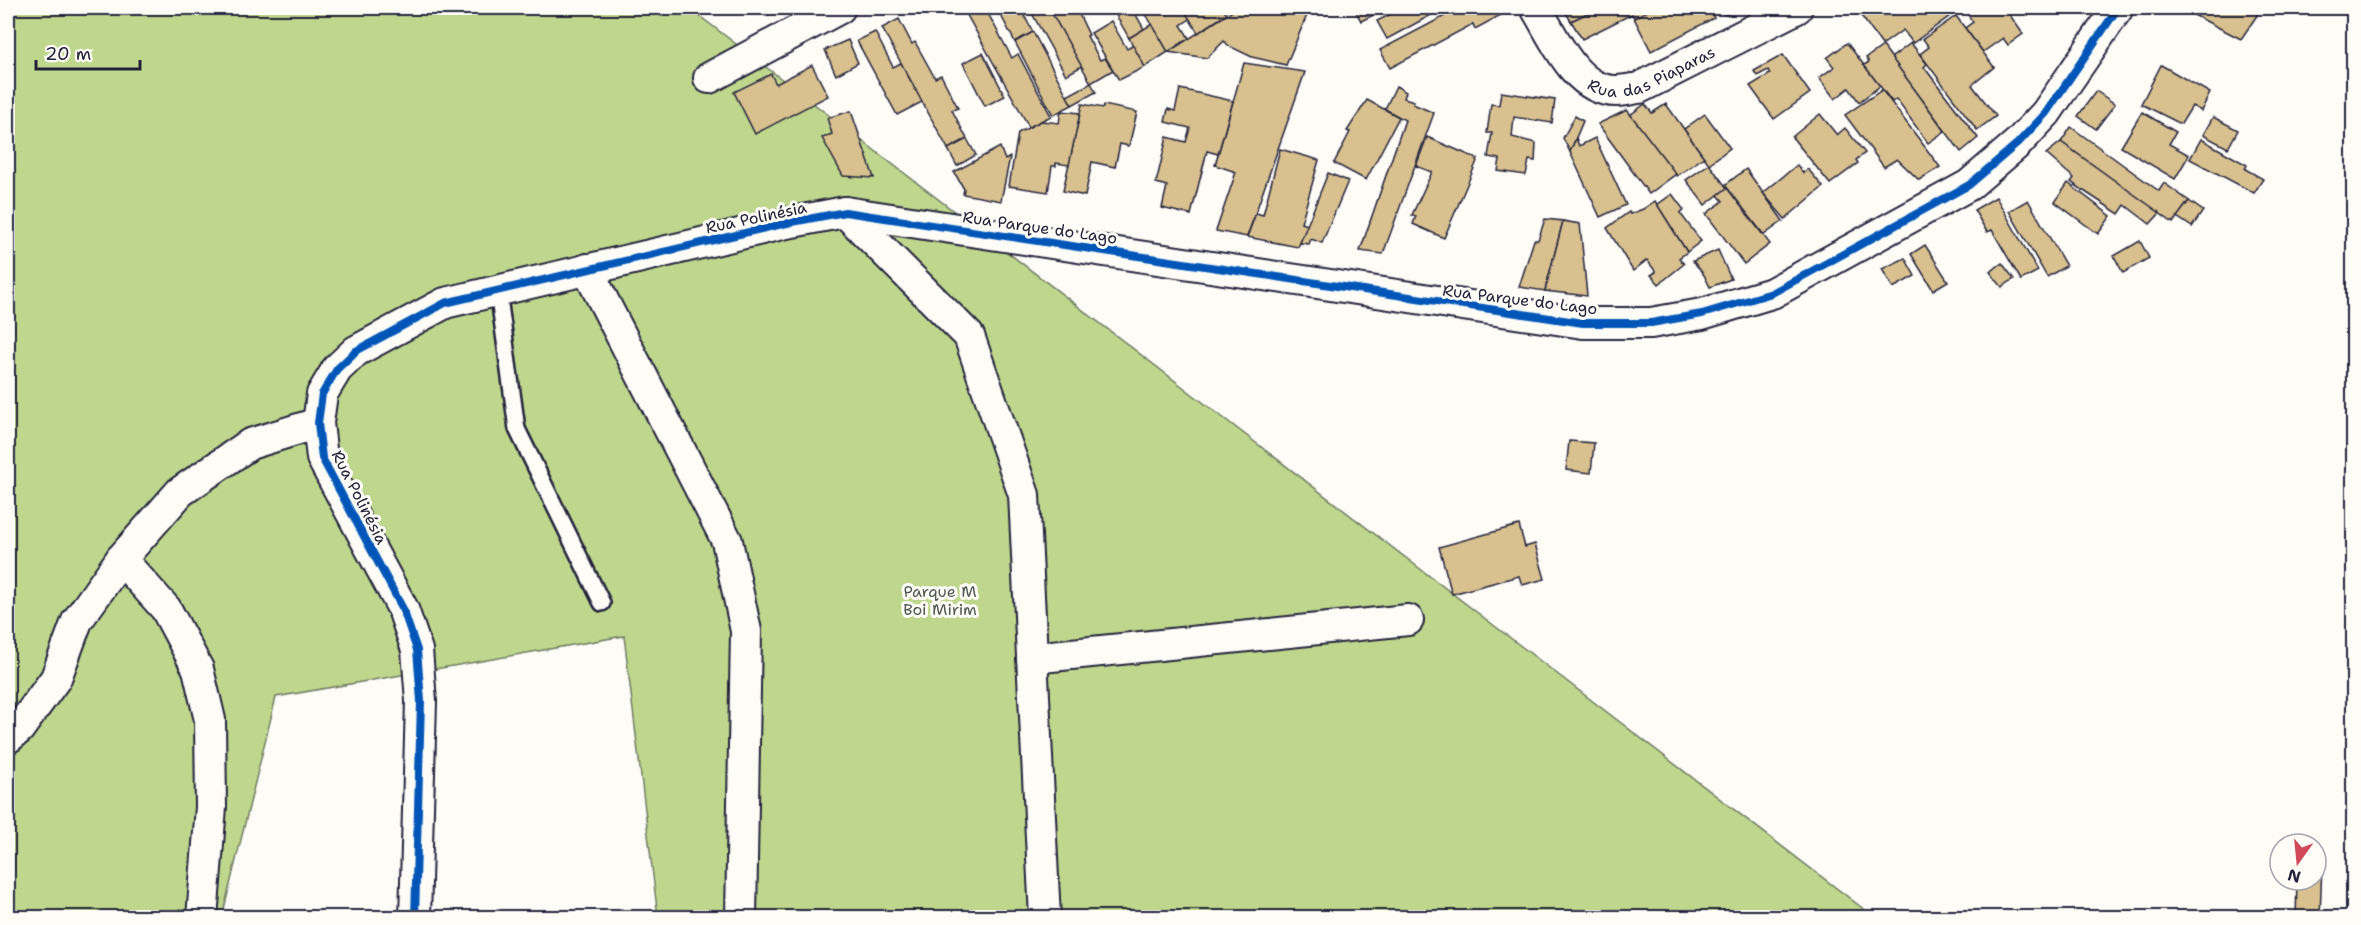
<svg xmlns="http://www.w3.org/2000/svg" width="2361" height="925" viewBox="0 0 2361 925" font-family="'Shantell Sans',sans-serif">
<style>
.green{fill:#bfd78d;stroke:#707c64;stroke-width:1.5}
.building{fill:#d8c08f;stroke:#22223b;stroke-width:1.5}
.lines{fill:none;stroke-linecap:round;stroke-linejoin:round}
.lane-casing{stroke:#22223b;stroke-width:20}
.street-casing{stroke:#22223b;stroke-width:34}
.lane{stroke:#fdfcf7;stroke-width:15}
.street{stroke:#fdfcf7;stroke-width:30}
.cycleway-casing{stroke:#fdfcf7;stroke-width:11}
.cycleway{stroke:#0057b8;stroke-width:8}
.labels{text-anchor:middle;stroke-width:6;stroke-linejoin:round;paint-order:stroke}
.street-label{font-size:16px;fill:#22223b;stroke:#fdfcf7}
.park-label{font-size:16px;fill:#515854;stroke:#fdfcf7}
</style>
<rect width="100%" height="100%" fill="#fdfcf7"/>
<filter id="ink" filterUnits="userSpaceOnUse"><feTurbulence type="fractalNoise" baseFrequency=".0167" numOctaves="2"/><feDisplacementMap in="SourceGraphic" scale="12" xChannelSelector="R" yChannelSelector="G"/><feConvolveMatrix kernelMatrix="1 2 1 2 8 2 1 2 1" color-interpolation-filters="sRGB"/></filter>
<g filter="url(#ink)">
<path class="green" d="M8,8h681l1185,909h-1216l-34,-281 -348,61 -54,220h-214z"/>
<g class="building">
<path d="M763,8h18l-13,7z"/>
<path d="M963,8h22l27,50 6,-4 33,62 -22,11z"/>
<path d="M997,8h23l13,24 -18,10z"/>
<path d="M1029,8h20l33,58 -16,9z"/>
<path d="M1049,8h27l13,27 -2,1 13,24 5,-2 8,12 -22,13z"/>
<path d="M1112,8h20l12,21 -15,9z"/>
<path d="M1142,8h41l7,11 -9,6 8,13 -21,14z"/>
<path d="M1183,8h40l4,6 -29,19z"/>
<path d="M1237,8h73l-24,57 -34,-8 -23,-11 -5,-5 -17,17 -39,-6z"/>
<path d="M1354,8h34l-27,13z"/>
<path d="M1403,8h41l-57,31 -10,-18z"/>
<path d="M1460,8h38l3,7 -26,14 -2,-5 -83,44 -10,-18z"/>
<path d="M1563,8h35l-27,13z"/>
<path d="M1598,8h55l-19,10 -2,-4 -50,25 -11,-18z"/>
<path d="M1653,8h57l4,10 -63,33 -17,-33z"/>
<path d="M1722,8h15v1l-12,6z"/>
<path d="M1861,8h89l4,5 -41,30 -10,-13 -21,15 -25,-35z"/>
<path d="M1963,8h42l18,26 -15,11 -5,-7 -20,14 -18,-24 8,-6z"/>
<path d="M2180,8h82l-21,31z"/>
<path d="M1956,16l38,51 -22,18 24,31 -19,14 -57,-76 9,-7 -6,-8z"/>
<path d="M899,19l13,25 3,-2 20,36 6,-3 17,33 -6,2 15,29 -19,10 -66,-121z"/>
<path d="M1111,21l16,28 6,-4 12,22 -26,13 -28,-47z"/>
<path d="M1152,24l16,28 -23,15 -16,-29z"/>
<path d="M875,32l18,35 8,-4 21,39 -25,13 -40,-74z"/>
<path d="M1033,32l39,73 -19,10 -38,-73z"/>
<path d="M848,40l10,23 -22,12 -11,-25z"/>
<path d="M1847,43l33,43 -21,16 -10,-14 -14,11 -16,-21 15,-11 -7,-9z"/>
<path d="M1911,43l16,21 -3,3 54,71 -17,14 -70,-94z"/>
<path d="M1883,46l62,85 -17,12 -32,-44 -4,3 -28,-37 5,-3 -3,-4z"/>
<path d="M983,53l22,43 -20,10 -22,-43z"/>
<path d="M1783,55l27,38 -36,26 -24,-33 20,-12 -2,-4 -11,6 -3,-5z"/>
<path d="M1244,63l61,9 -58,165 -31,-6 20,-59 -21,-7z"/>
<path d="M812,65l16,31 -73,38 -21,-42 37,-18 5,10z"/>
<path d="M2161,65l49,28 -9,18 -9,-5 -11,18 -40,-20z"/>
<path d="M1091,83l5,9 -24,13 -5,-9z"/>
<path d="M1396,86l10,6 -2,6 10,3 -1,3 21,9 -51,141 -23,-3 45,-131 -20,-11z"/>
<path d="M1180,89l53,12 -15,53 -11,-3 -16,64 -29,-7 5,-22 -11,-3 11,-46 19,5 4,-14 -25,-6 3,-13 7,2z"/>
<path d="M1882,90l58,77 -21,13 -22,-21 -13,8 -39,-52z"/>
<path d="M2096,91l19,13 -19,25 -18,-13z"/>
<path d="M1501,92l54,8 -3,23 -38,-6 -2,20 24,6 -1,18 -6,-1 -3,15 -28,-4 2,-12 -12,-2 4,-24h-5l4,-29 8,1z"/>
<path d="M1367,100l32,17 -33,63 -32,-17 16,-31 -3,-1z"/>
<path d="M1082,104l21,4 1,-3 33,7 -8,34 -9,-2 -5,23 -23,-5 -7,34 -22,-5z"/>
<path d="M1645,104l7,9 14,-9 38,53 -27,19 -47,-61z"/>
<path d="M1627,110l49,64 -27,20 -51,-70z"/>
<path d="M851,111l23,67 -31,-2 -21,-38 10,-4 -5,-16z"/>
<path d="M1061,111l19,2 -11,52 -13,-2v3h-4l-4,26 -39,-6 9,-53 23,-12 18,2z"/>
<path d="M2142,112l34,20 -7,12 20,11 -14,24 -54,-32z"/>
<path d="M1705,114l25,34 -21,16 -25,-35z"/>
<path d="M1820,114l17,21 8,-7 20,25 -9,7 2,3 -28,21 -38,-47z"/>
<path d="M1575,116l8,5 -13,31 -7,-14z"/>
<path d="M2213,117l25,13 -10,18 -25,-13z"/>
<path d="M2071,127l88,64 5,-8 25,18 -16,22 -112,-81z"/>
<path d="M1427,137l51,22 -34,79 -31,-14 3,-8 -4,-1 20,-43 -16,-6z"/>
<path d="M1576,138l3,8 16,-8 31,67 -26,12 -30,-65z"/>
<path d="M967,139l9,16 -19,11 -9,-17z"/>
<path d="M2201,139l46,26 -2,4 18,10 -9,14 -64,-34z"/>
<path d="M2061,142l99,71 -10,11 -25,-19 -6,9 -32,-21 -16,-11 3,-4 -28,-24z"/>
<path d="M1000,147l5,13 5,-3 -9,44 -38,-7 1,-5 -10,-17z"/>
<path d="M1280,149l39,11 -18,63 7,2 -10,22 -51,-10 9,-24 7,2z"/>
<path d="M1709,164l18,24 -22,17 -19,-25z"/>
<path d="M1797,165l6,8 5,-4 15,18 -38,32 -22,-26z"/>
<path d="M1746,169l37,52 -19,14 -39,-50z"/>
<path d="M1328,173l20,8 -26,62 -11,-4 -2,5 -9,-1z"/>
<path d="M2068,183l43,33 -13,18 -43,-32z"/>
<path d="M1727,188l43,56 -26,20 -38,-50 17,-13 -5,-6z"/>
<path d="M1672,194l12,16 -4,3 21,28 -14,11 -30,-47z"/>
<path d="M1996,197l42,74 -17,9 -29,-50 -5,2 -13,-22z"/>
<path d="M2028,200l38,66 -19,11 -38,-66z"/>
<path d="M1655,201l32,51 -8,6 5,6 -25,20 -8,-9 5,-3 -9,-12 -14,11 -26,-43 22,-16 1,2 13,-5z"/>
<path d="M2189,201l14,10 -11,16 -15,-10z"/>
<path d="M1545,219l18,2 -18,70 -26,-4 15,-47h4z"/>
<path d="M1563,221l17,3 7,72 -42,-5z"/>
<path d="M2140,241l9,17 -26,15 -9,-17z"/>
<path d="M1925,245l23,36 -15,9 -22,-36z"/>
<path d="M1718,250l13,29 -21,8 -6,-12 -11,-14z"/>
<path d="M1905,258l10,18 -22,12 -11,-19z"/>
<path d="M2002,263l12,16 -12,8 -12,-15z"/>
<path d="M1569,441l25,2 -3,30 -25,-3z"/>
<path d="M1519,525l6,22 10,-3 10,35 -23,6 -3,-9 -67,18 -13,-47z"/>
<path d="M2316,862h6l-2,56h-24l1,-38h19z"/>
</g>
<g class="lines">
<g class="lane-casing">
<path id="lane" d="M498,290l19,139 85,174"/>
</g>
<g class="street-casing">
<g id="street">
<path id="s1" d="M1536,8c18,29 39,83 80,83 8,0 16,-2 23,-3l158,-80"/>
<path d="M709,78l131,-70"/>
<path d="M845,212l124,124 55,159 21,423"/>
<path d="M587,269l140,272 19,90 -5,287"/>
<path d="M121,559l45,50 32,60 12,51 1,87 -9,111"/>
<path d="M1032,658l376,-38"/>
<path d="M8,738l11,-9 37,-51 21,-57 44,-62 59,-67 70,-48 68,-21"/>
<path d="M415,918l6,-217 -4,-51 -14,-41 -81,-151 -4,-35 4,-29 15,-25 19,-18 89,-48 342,-80 58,-11 738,111h68l51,-9 70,-21 197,-108 49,-42 28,-30 72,-105"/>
</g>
</g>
<use href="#lane" class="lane"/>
<use href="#street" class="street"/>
<g class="cycleway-casing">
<path id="cycleway" d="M415,918l6,-217 -4,-51 -14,-41 -81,-151 -4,-35 4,-29 15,-25 19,-18 89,-48 342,-80 58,-11 738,111h68l51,-9 70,-21 197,-108 49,-42 28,-30 72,-105"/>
</g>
<use href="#cycleway" class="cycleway"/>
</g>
</g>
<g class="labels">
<g class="street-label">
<text dy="6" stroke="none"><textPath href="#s1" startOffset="160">Rua das Piaparas</textPath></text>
<text transform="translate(756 217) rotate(-12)" y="6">Rua Polinésia</text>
<text transform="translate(1040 227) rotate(8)" y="6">Rua Parque do Lago</text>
<text transform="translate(1520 299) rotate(7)" y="6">Rua Parque do Lago</text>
<text transform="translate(360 497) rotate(63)" y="6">Rua Polinésia</text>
</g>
<g class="park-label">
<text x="940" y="597">Parque M<tspan x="940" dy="18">Boi Mirim</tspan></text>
</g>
</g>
<rect width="2361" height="925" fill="none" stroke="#fdfcf7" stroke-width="30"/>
<rect x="15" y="15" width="2331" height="895" fill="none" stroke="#22223b" stroke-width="2" filter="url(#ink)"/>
<g transform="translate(2298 862) rotate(195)"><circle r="28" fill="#fdfcf7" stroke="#a5a5ac" stroke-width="1.5"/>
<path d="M0-4.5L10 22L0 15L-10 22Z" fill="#d1495b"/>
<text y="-9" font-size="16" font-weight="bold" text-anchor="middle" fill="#22223b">N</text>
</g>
<path d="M36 60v9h104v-9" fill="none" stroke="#22223b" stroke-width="3"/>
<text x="45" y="60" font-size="18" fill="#22223b" stroke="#fdfcf7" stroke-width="4.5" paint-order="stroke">20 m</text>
</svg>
